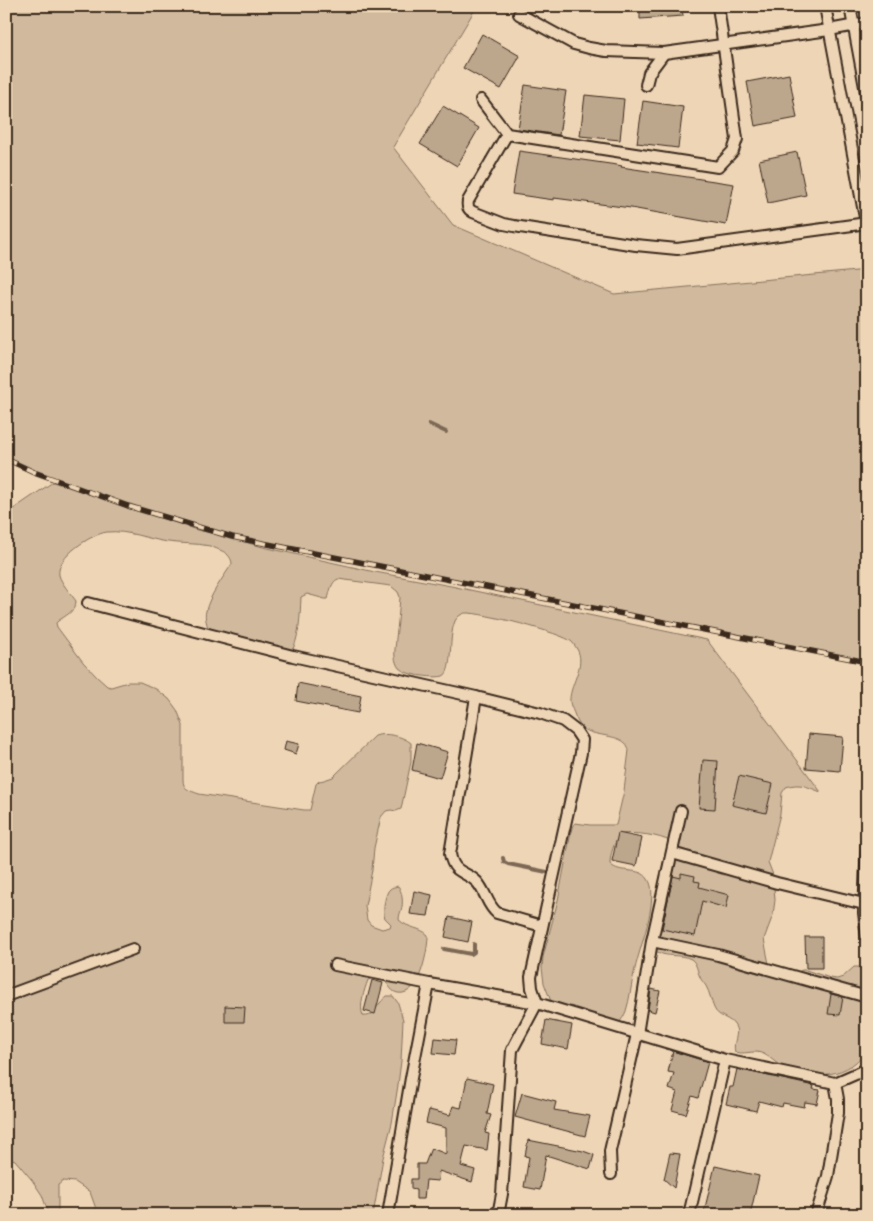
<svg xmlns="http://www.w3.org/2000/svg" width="873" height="1221" viewBox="0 0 873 1221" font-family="Dekko,sans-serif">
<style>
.green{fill:#d0b99d;stroke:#86725e}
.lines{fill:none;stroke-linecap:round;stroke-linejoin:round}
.stream{stroke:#7c6855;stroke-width:4}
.building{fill:#bca68c;stroke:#3b2a1e}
.street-casing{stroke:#3b2a1e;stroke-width:14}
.street{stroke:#eed5b6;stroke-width:10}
.rail-casing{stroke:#3b2a1e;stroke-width:5.5}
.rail{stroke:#eed5b6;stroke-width:4;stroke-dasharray:11;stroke-linecap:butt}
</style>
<rect width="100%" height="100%" fill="#eed5b6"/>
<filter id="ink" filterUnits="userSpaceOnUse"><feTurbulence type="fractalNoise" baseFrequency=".02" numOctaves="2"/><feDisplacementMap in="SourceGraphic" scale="10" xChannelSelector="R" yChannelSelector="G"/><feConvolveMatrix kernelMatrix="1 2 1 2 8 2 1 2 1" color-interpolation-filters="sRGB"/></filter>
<g filter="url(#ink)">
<g class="green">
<path d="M6,6h471l-84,141 60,78 161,69 253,-24v392l-635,-125 -104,-31 -94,-34 -28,-13z"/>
<path d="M53,482l144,48 15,3 51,14 112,25 76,14 256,54 114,152c-14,-5 -20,-10 -35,-5l-4,6 -2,21 -12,48 5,13 2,25 -2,15 -9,24 6,30 24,5 8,-4h4l24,8 7,1 6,-2 11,-10h5l6,14v21l2,5v41c-15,30 -56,32 -83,20 -8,-4 -14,-12 -23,-15 -8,-3 -18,2 -26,-1 -3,-10 5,-18 0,-26 -5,-9 -17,-8 -21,-18 -3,-7 -4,-15 -8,-22 -2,-3 -5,-6 -6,-9 -3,-6 -3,-14 -9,-18 -11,-6 -28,0 -37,-10l8,-81 10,-20 -1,-6c-11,-7 -37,-10 -50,-8 -7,8 -11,20 -11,30 10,11 30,2 38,15 5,7 4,18 3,27 -3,23 -12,44 -17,67 -3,12 -4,26 -8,38 -2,5 -4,9 -8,12l-66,-19 -8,-21 -2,-15 1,-11 15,-57 14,-73 3,-4 15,2h26l8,-34 5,-41c-3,-17 -33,-12 -45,-21 -7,-5 -9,-14 -13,-23 -6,-15 15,-38 7,-55 -1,-2 -4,-7 -6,-9 -9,-9 -92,-30 -106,-29 -2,0 -4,1 -7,3 -13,9 -4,56 -16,60 -6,2 -21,0 -27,-1 -5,-1 -13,-3 -17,-7 -2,-2 -4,-8 -4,-11 -1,-5 1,-13 1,-19 2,-14 3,-27 4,-41l-2,-5 -7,-6 -53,-7c-7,3 -8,13 -10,20h-3l-18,-5 -6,3c-1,19 -1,41 -11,58l-81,-24c-2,-7 -5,-14 -3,-20 2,-13 18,-35 26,-47 0,-4 -2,-7 -5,-10 -3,-3 -13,-6 -17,-8 -14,-3 -29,-2 -42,-4 -21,-3 -40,-12 -61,-10 -16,2 -51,25 -48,43 2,8 12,19 17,26 0,10 -11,15 -18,20l-2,2 1,4 26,35 14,15 10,9 4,1 17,-5h12l16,7 13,10 8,11 6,15v54c0,11 6,11 16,15l105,16h6l6,-26 3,-3 5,-1 9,-3 42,-41c10,-4 28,0 36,7v19l-10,47 -5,2 -5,-1 -5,1 -5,6 -7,31 -2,22 -7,36 2,14 4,5 11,4 8,-2 1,-3c-2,-2 -4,-4 -6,-6 -3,-5 0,-26 5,-29 2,-2 5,-2 8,-3 4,5 5,15 4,21 -1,5 -3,7 -3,13 10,9 21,7 29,15 0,15 -8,62 -30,58 -12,-2 -9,-21 -30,-13 -4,11 -9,25 -5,36 11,1 11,-6 17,-13 2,-3 5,-5 7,-7h6l5,7 5,17 -2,41 -3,24 -6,38 -9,35 -10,57h-276l-2,-9 -5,-14 -15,-10 -12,-1 -5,4v30h-9l-7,-20 -10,-15 -17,-20 -9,-3v-643z"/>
</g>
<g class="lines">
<g class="stream">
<path d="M429,424l17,8"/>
<path d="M503,858l1,4 4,2 44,9"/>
<path d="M444,949l27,5 3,-2v-8"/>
</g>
</g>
<g class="building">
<path d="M640,6h42l1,10 -43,3z"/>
<path d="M482,34l38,22 -19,33 -38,-21z"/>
<path d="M789,74l8,44 -42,8 -8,-44z"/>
<path d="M525,85l41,6 -7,44 -41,-6z"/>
<path d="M585,95l39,4 -4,41 -40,-4z"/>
<path d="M643,101l40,6 -5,41 -41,-5z"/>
<path d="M443,106l36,22 -22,38 -37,-22z"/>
<path d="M519,151l98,14 5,1 -1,1 113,17 -8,41 -95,-17 -77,-10v2l-42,-6z"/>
<path d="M797,152l9,43 -38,8 -9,-43z"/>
<path d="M298,683l63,13 -3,17 -62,-12z"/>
<path d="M809,734l34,3 -3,34 -34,-3z"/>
<path d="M286,741l13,3 -3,10 -12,-4z"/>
<path d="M417,743l31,9 -8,26 -28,-8z"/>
<path d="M703,760l15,1 -3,48 -16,-1z"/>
<path d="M739,776l34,8 -7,29 -34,-8z"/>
<path d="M618,833l24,5 -6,28 -24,-5z"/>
<path d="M681,873l14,3 -1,5 6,1 -1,5 30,8 -3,13 -24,-7 -7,35 -33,-7 11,-53 8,2z"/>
<path d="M414,891l18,4 -4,21 -18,-2z"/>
<path d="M449,917l23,5 -4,20 -23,-5z"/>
<path d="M805,937h17v31h-16z"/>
<path d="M372,980l11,3 -8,31 -11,-3z"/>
<path d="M651,989l9,2 -5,21 -7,-2z"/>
<path d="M831,994l12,3 -3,18 -12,-1z"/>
<path d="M225,1006l20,1 -1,15h-19z"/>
<path d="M546,1020l26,5 -4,24 -26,-5z"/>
<path d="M435,1038l21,2 -2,15 -21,-2z"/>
<path d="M673,1051l35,11 -10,36 -6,-2 -6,18 -14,-4 5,-18 -8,-3 5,-16 -6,-1z"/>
<path d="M737,1069l77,17 -1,3 7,1 -3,14 -12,-2 -1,5 -21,-4 -1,4 -23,-6 -3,10 -30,-7 4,-17h3z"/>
<path d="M467,1078l26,6 -6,30 4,1 -6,18 4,1 -2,16 -21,-4 -5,20 14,4 -3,12 -33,-11 -1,10 -12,-1 -2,19h-8v-9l-5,-1v-10h6v-15h8l6,-16 15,6v-26l-20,-5 3,-13 21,5 3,-9 8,2z"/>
<path d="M522,1093l34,9 -2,8 36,6 -5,20 -70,-19z"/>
<path d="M528,1140l55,11 11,4 -4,14 -44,-14 -6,35 -16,-3 5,-30 -4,-1z"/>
<path d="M670,1153l10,1 -6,34 -10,-9z"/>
<path d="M715,1166l44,10 -9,39h-33l-13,-3z"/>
</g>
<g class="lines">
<g class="street-casing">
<g id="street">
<path d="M825,6l41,217"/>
<path d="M850,6l17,92"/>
<path d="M519,14l55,30 15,4 17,3 58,2 165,-23 38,-7"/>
<path d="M646,85l3,-12 15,-20"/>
<path d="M481,100l26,34 211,33 15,-16 4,-12 -19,-133"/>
<path d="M507,134l-39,67c-1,6 0,8 5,11l31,12 10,2 122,19 41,4 190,-26"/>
<path d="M88,603l205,53 183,41 64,16 23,8 13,10 6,9 -1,13 -50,224 1,11 5,15 -25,47 -10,144 -4,21"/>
<path d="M476,697l-26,157c4,21 15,16 27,28 9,10 10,23 20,31l45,13"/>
<path d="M867,843l-3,70 3,24"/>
<path d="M672,853l105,30 87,21"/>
<path d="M652,941l29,-130"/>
<path d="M335,965l94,19 108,19 188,57 110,23 32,-14"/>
<path d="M6,996l127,-47"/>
<path d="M611,1174l-1,-23 27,-117 15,-93 66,14 149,42"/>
<path d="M388,1215l23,-137 18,-94"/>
<path d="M689,1215l36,-155"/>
<path d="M816,1215l12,-39 10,-63v-14l-3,-16"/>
</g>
</g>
<use href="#street" class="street"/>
<g class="rail-casing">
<path id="rail" d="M6,459l28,13 94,34 104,31 635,125"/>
</g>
<use href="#rail" class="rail"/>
</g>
</g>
<rect width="873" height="1221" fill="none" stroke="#eed5b6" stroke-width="25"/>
<rect x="12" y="12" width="848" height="1196" fill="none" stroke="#3b2a1e" stroke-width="2" filter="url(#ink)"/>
</svg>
